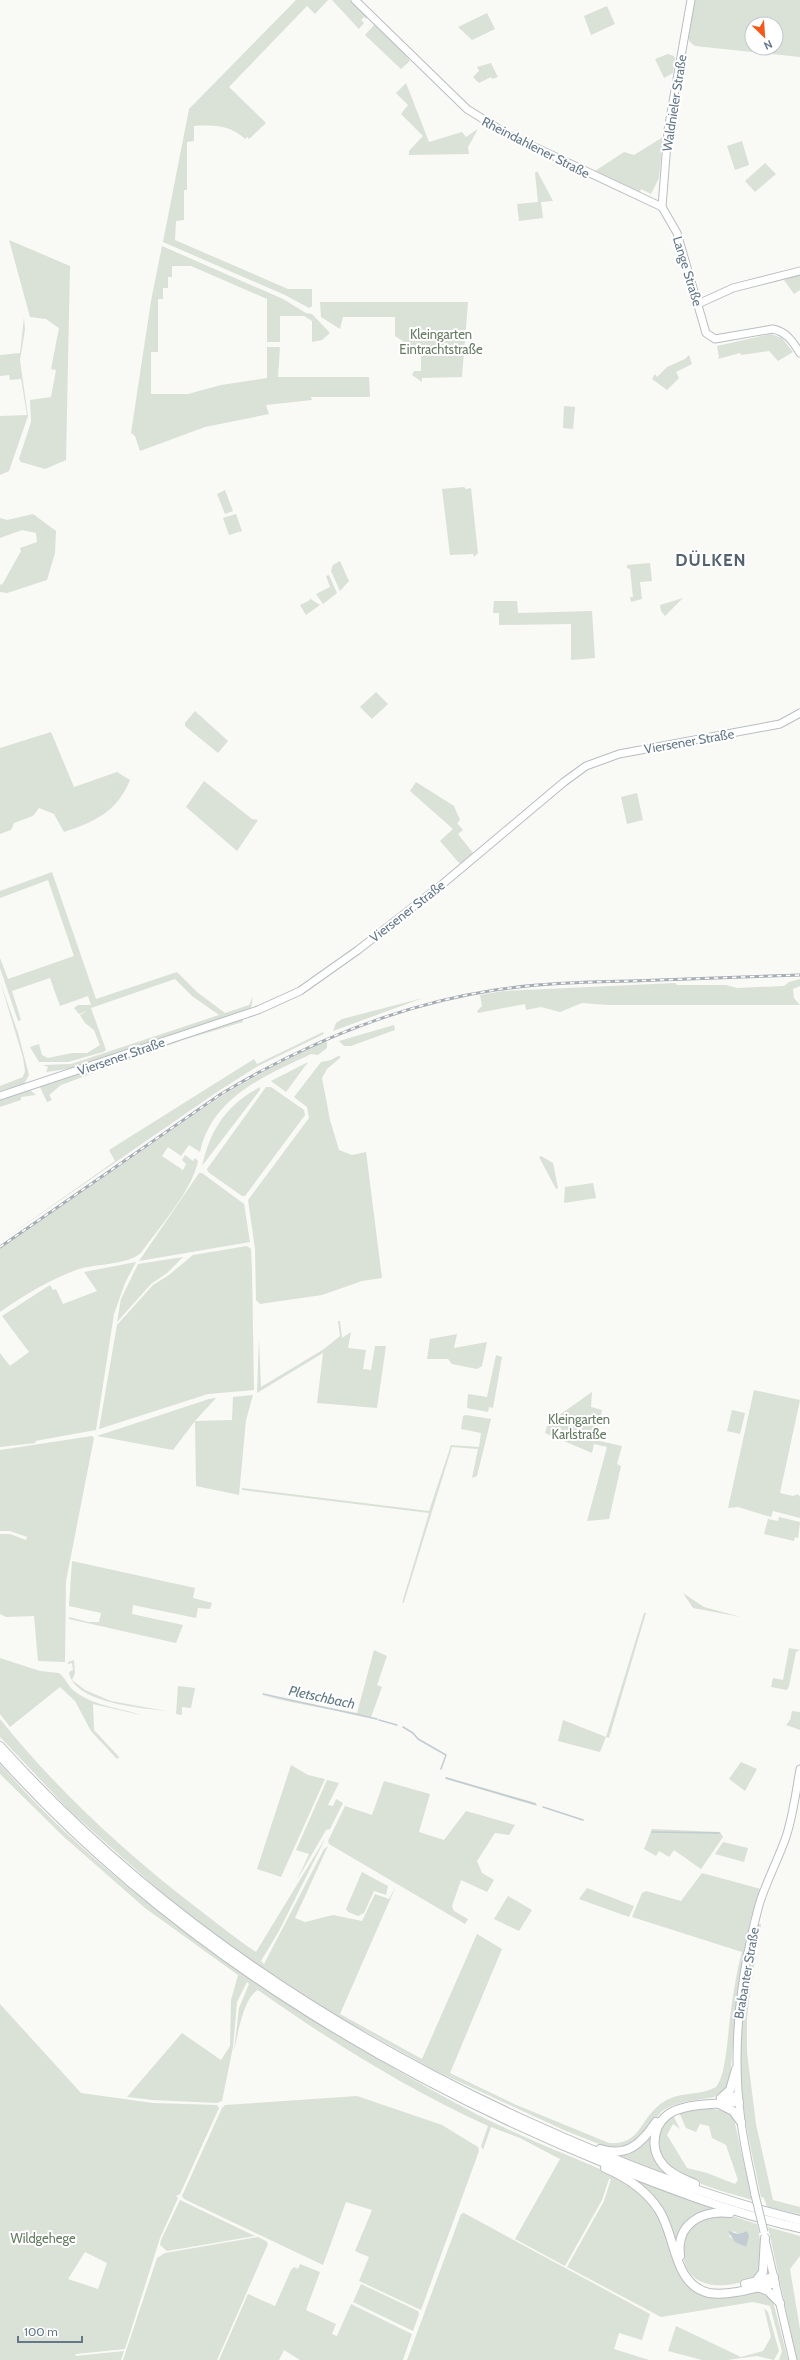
<svg xmlns="http://www.w3.org/2000/svg" width="800" height="2360" viewBox="0 0 800 2360" font-family="Cabin,sans-serif">
<style>
.green{fill:#dae1d7;fill-rule:evenodd}
.water{fill:#c2ccd2}
.lines{fill:none;stroke-linecap:round;stroke-linejoin:round}
.stream{stroke:#c2ccd2;stroke-width:1.5}
.major-casing{stroke:#b9bec2;stroke-width:9}
.highway-casing{stroke:#b9bdc0;stroke-width:10}
.major{stroke:#fff;stroke-width:7}
.highway{stroke:#fff;stroke-width:8}
.rail-casing{stroke:#a6adb4;stroke-width:3}
.rail{stroke:#fff;stroke-width:1.5;stroke-dasharray:4.5;stroke-linecap:butt}
.major-bridge-casing{stroke:#b9bec2;stroke-width:9;stroke-linecap:butt}
.major-bridge{stroke:#fff;stroke-width:7}
.labels{text-anchor:middle;stroke-width:4;stroke-linejoin:round;paint-order:stroke}
.street-label{font-size:13px;fill:#65788a;stroke:#fff}
.park-label{font-size:13px;fill:#657b61;stroke:#fff}
.water-label{font-size:14px;font-style:italic;fill:#617a85;stroke:#fff}
.district-label{font-size:17px;font-weight:bold;letter-spacing:1px;fill:#54616e;stroke:#fff}
</style>
<rect width="100%" height="100%" fill="#f9f9f6"/>
<g class="green">
<path d="M296,0h32l-13,14 -8,-8 -78,81 37,36 -17,16 -2,-2 -2,2c-14,-14 -33,-14 -51,-13v15l-7,1v48h-3v30l-8,1 -1,19 113,49h24v17l-3,2 -24,-13 -122,-53 26,-133z"/>
<path d="M332,0h20l16,17 -2,2 -2,-2 -3,3 3,3 -5,6z"/>
<path d="M693,0h107v57l-105,-11 -5,-4 -2,-5zM752,24h24v24h-24z"/>
<path d="M607,6l8,18 -24,11 -7,-19z"/>
<path d="M487,13l8,16 -23,11 -14,-13z"/>
<path d="M375,24l22,20 13,17 -9,8 -36,-34z"/>
<path d="M668,54l6,2 1,3 -2,14 -9,5 -9,-19z"/>
<path d="M491,63l7,14 -6,2 -1,-2 -12,6 -6,-6 6,-6 -2,-4z"/>
<path d="M406,83l23,59 33,-10 4,5 12,-8 -10,18 1,7 -60,1v-4l14,-15 -22,-22 7,-9 -12,-12z"/>
<path d="M663,137l-4,41 -8,16 -10,-5 -1,3 -45,-21 29,-19 10,3z"/>
<path d="M742,141l7,24 -14,5 -8,-24z"/>
<path d="M765,163l11,11 -21,18 -10,-11z"/>
<path d="M537,171l16,30 -12,1 2,16 -24,3 -2,-17 21,-2 -3,-29z"/>
<path d="M9,240l61,26 -4,194 -21,9 -24,-7 -2,-3 12,-37 -1,-22 21,-3 5,-27 -5,-1 8,-41 -13,-9 -16,-2z"/>
<path d="M162,246l121,53 23,14 6,1 18,19 -8,7 -10,2v-21l-8,-5h-24v26h-13v-43l-76,-33h-19v11h-4v11h-5v11h-5v53h-7v42h37l33,-9 46,-7v-31h13l-2,30h91l1,20h-59l1,3 -46,5 3,9 -64,13 -65,24 -5,-15 -4,-3 20,-132z"/>
<path d="M800,275v15l-6,4 -10,-14z"/>
<path d="M320,302h148l-6,75 -40,1v4l-10,-7 2,-4h7v-18l-26,-17v-19h-52l-3,12 -19,-12z"/>
<path d="M24,317l1,13 -5,30 8,56 -19,55 -9,4v-59l27,-1 -6,-36 -11,1 -1,-5 -9,1v-21l20,-2z"/>
<path d="M771,334l11,4 11,14 -15,9 -9,-10 -28,4 -1,-2 -22,6 1,-2 -2,-11z"/>
<path d="M689,355l3,9 -16,8 3,6 -12,12 -15,-11 3,-5 2,3 10,-10 18,-8z"/>
<path d="M564,406l11,1 -2,22 -10,-1z"/>
<path d="M464,487l2,2 5,-1 7,65 -4,4 -1,-3 -23,1 -8,-66z"/>
<path d="M225,490l8,21 -8,3 -8,-20z"/>
<path d="M33,514l23,17 -1,22 -8,27 -40,13 -7,-1v-8l2,1 19,-34 -1,-3 17,-6 -1,-9 -14,-3 -22,8v-20l7,2z"/>
<path d="M236,514l6,17 -13,4 -6,-17z"/>
<path d="M340,561l9,20 -9,10 -9,-20 2,-6z"/>
<path d="M650,563l2,18 -12,1 2,17 -11,3 -1,-5h3l-3,-28 -3,-1v-3z"/>
<path d="M329,575l8,18 -14,11 -7,-10 14,-7 -4,-11z"/>
<path d="M309,598l11,7 -14,10 -6,-10 10,-5z"/>
<path d="M683,598l-18,18 -4,-5 -1,-6z"/>
<path d="M494,601h23l1,12 74,-2 3,47 -24,2v-36l-72,1v-12h-6z"/>
<path d="M376,692l12,12 -16,15 -12,-12z"/>
<path d="M195,711l33,30 -10,12 -33,-27v-3z"/>
<path d="M51,732l23,55 43,-15 13,8c-13,32 -36,42 -66,52l-10,-18 -15,-6 -6,8 -19,7 -3,7 -11,4v-86z"/>
<path d="M204,781l48,38 6,1 -21,31 -51,-44z"/>
<path d="M416,782l38,24 6,14 -3,3 6,7 -5,4 15,19 -13,11 -20,-23 13,-12 -43,-38z"/>
<path d="M637,793l6,27 -16,4 -6,-27z"/>
<path d="M52,872l44,127 81,-27 20,20 28,21 24,-8 4,-8 -2,11 -176,60 -29,4 2,-5 -5,-2 28,-1 148,-49 -27,-19 -17,-17 -84,29 15,42 -3,2 -35,10h-29l-9,-15 9,-3 3,11 6,3 24,-5h15l13,-8 -6,-15 -9,-7 -5,-8 7,-4 -8,3 -5,-6 4,-3h13l-3,-9 -28,10 -10,-28 -38,13 9,29 -3,1 -18,-53v-10l8,21 66,-23 -26,-76 -48,18v-7z"/>
<path d="M800,979v7l-7,3 1,9 6,7h-193l-25,-2 -22,9 -19,-5 -15,3 -1,-6 -47,9 -1,-2 5,-5 -2,-11 23,-4 172,-8 2,2h49l11,3 47,-2 5,-4z"/>
<path d="M0,981l18,52 11,42 -5,9 -24,7v-5l23,-9 2,-6 -2,-13z"/>
<path d="M423,998l-90,33 3,-8 6,-4z"/>
<path d="M242,1018l1,4 -60,18 -122,45 -12,10 3,5 -5,2 -7,-15z"/>
<path d="M394,1025l1,5 -44,16h-7l-5,-5z"/>
<path d="M323,1032l1,2 -66,32 -41,26 -217,150 115,-81 -6,-11 145,-91 3,5z"/>
<path d="M327,1040v8l-9,7 -7,-1c-46,22 -99,43 -111,98l-11,-7 -8,11 -13,-9 -6,9 21,14 3,-6 -4,-4 3,-5 8,6 2,-3 3,3c-6,30 -39,66 -57,92 -16,13 -45,10 -65,17 -27,10 -52,25 -76,42v-64l226,-155 52,-29z"/>
<path d="M338,1056l3,1 -14,12 -5,9 8,42 9,30 13,5 14,-3 16,126 -20,3 -40,14 -62,9 -4,-4 -1,-51 -7,-49 61,-82 -2,-11 -13,-10 27,-35 10,-2z"/>
<path d="M308,1062l-22,30 -15,-11z"/>
<path d="M260,1087v3l-58,76c8,-36 24,-61 58,-79z"/>
<path d="M266,1087h5l33,23 1,5 -60,81h-3l-34,-24 -1,-3z"/>
<path d="M30,1090l6,5 -15,2v3l-21,7v-7z"/>
<path d="M541,1156l12,7 5,25 -2,1 -17,-32z"/>
<path d="M199,1173h3l42,31 6,38 -111,19z"/>
<path d="M593,1183l3,15 -32,5 1,-16z"/>
<path d="M247,1246l4,3 1,20 2,121 -46,4 -109,35 18,-104 36,-40 16,-10 24,-20z"/>
<path d="M183,1257l-16,16 -16,11 -34,38 4,-23 17,-35z"/>
<path d="M136,1262l-11,21 -11,31 -18,116 -61,11 1,2 -36,4v-94l10,13 19,-14 -27,-36 48,-31 3,5 3,-1 7,15 34,-13 -13,-19z"/>
<path d="M338,1321h2l2,17 9,-6 -3,16 18,2 -3,19 8,1 4,-24h11l-9,62 -60,-5 6,-50 -66,40 2,-55 2,49 63,-38 16,-13z"/>
<path d="M457,1334l-3,14 33,-6 -5,24 -5,3 -25,-5 -4,-5h-21l3,-20z"/>
<path d="M496,1355l6,2 -9,51 -4,-1 -1,5 -21,-4 1,-14 19,3z"/>
<path d="M754,1390l46,10 -20,93 13,3 5,-2 2,3v21l-27,-7 -2,6 -33,-10 -10,1z"/>
<path d="M592,1392l-1,15 11,3 -7,30 27,6 -5,18 4,2 -12,53 -22,2 20,-74 -13,-3 -2,9 -47,-20 3,-10z"/>
<path d="M253,1395l-7,25 -7,75 -43,-9 -1,-65 -22,29 -76,-14 112,-37 7,-1 -21,23 37,-1 1,-23z"/>
<path d="M732,1410l13,3 -5,21 -13,-3z"/>
<path d="M466,1415l25,4 -14,57 -5,2 6,-29 -26,-2 -48,155 -2,1 27,-90 -187,-23v-2l187,23 22,-66 28,2 2,-14 -20,-4 2,-13z"/>
<path d="M92,1436l2,2 -28,143 -1,81 -27,-1 -4,-45 -28,1 -6,-3v-80h10l16,6 1,-3 -17,-6h-10v-81z"/>
<path d="M779,1517l21,5 -2,16 -3,-1 -1,4 -30,-7 4,-15 10,2z"/>
<path d="M72,1561l123,27 -2,10 19,5 -2,6 -12,-1 -2,10 -63,-13 -1,9 51,11 -7,18 -107,-24v-2l19,5h11l2,-9 -32,-7z"/>
<path d="M683,1593l21,14 37,10 -48,-9z"/>
<path d="M644,1613h2l-37,125 -3,-1z"/>
<path d="M789,1648l11,2 -4,2 -7,34 -2,4 -16,-3 2,-9 10,2z"/>
<path d="M374,1650l13,6 -10,29 5,2 -11,30 6,2c-38,-10 -77,-13 -115,-24l95,18z"/>
<path d="M0,1658l40,13 19,2c6,4 8,12 14,17 19,16 45,17 68,25l-48,-11 1,26 25,27 -2,2 -26,-28 -16,-30 -15,-14 -50,40 -10,-13z"/>
<path d="M74,1660l1,13 -3,7 13,10 26,11 55,10c-24,-3 -93,-8 -97,-39l4,-2 -1,-7 -4,1v-2z"/>
<path d="M178,1686l17,2 -4,20 -9,-1v8l-6,-1z"/>
<path d="M792,1711l8,1v18l-14,-5 4,-5z"/>
<path d="M0,1719c57,71 125,134 197,189 20,15 39,31 59,44l70,-115 -47,94 -18,30 3,3 60,-115 4,-3 -33,72 10,4 28,-7 29,6 13,-27 14,5 7,-13 -56,128 82,45 55,-125 25,15 -52,124 64,31 95,39c30,2 30,-20 48,-36 18,-17 38,-10 57,-19 2,-1 3,-2 4,-4 8,-12 10,-51 12,-66 3,-22 6,-45 12,-66l-110,-35 10,-24 4,-2 35,10 21,-28 59,16 -11,32 -12,72 -9,94 -14,10 -31,5 -15,5 -7,4 -20,24 -13,11 -20,2 -43,-17 -130,-60 -102,-57 -111,-72 -63,-51 -90,-80 -70,-74z"/>
<path d="M563,1720l43,17 -6,15 -42,-11z"/>
<path d="M741,1762l16,7 -12,22 -16,-12z"/>
<path d="M0,1764c69,80 154,147 240,207 77,53 156,101 238,144 29,14 59,28 89,40 21,9 43,17 62,30 17,12 31,29 38,49 8,19 6,39 23,52 24,19 61,-8 83,15l15,59h-9l3,-9 -12,-45 -17,-4 -92,15 -94,-50 37,-66 7,-22h-2l-7,21 -37,66 -50,-27 45,-80 -40,-21 -29,-11 -8,23 -2,-4 7,-20c-81,-37 -158,-85 -230,-136 -15,8 -20,45 -24,61l5,-43 10,-24 -2,-2 -10,20 -4,45 -11,54 -5,2 -64,-3 -26,-3 55,-64 39,27 9,-14 1,-46 7,-25 -93,-67 -81,-71 -64,-63z"/>
<path d="M291,1765l17,10 17,4 -44,98 -24,-8z"/>
<path d="M446,1777l83,24 7,2 1,3 -91,-27z"/>
<path d="M327,1780l12,3 -11,22 5,1 3,-7 7,4 -13,26 -4,1 -29,50 12,-26 -13,-4z"/>
<path d="M384,1781l46,13 -11,38 25,8 22,-29 49,14 -6,10 -14,-2 -18,28 5,12 12,7 -7,12 -26,-12 -9,26 2,5 14,8 -3,5 -136,-80 -1,-3 17,-35 27,9z"/>
<path d="M652,1829l68,3 3,5 -22,32 -27,-19 -5,7 -10,-6 -3,5 -12,-7z"/>
<path d="M723,1842l25,6 -4,14 -29,-8z"/>
<path d="M362,1872l26,14 -2,9 -12,-4 -10,22 -6,3 -10,-4 -2,-3z"/>
<path d="M587,1888l47,18 -5,11 -50,-18z"/>
<path d="M508,1896l24,14 -13,21 -25,-12z"/>
<path d="M758,1924h3l-11,67 -3,28v33l9,72 17,76 27,7v7l-33,-7 -3,-9 -3,-1c-7,-35 -16,-69 -19,-105 -6,-56 1,-114 16,-168z"/>
<path d="M0,2004l81,89 72,10 64,2 2,3 -39,86 -4,2 2,2 -18,40 -35,111 -49,5 -1,2 49,-5 -3,9h-121zM85,2252l22,11 -9,26 -30,-10z"/>
<path d="M357,2096l85,29 36,22 1,4 -58,159 -62,-29 10,-24 -14,-6 17,-41 -26,-8 -23,63 -139,-66 -2,-3 40,-88 3,-3z"/>
<path d="M707,2108l19,3 8,8 18,81c-27,-9 -90,-21 -93,-54 -2,-16 3,-22 14,-31l7,14 -7,-5 -6,11 20,33 20,5 28,11 3,-4 -12,-35 -14,-7 -3,-12 -9,-2 -4,8 -10,-4 -7,-16z"/>
<path d="M655,2127l-2,18 28,36 -78,-29 21,1z"/>
<path d="M629,2178l88,31 -20,7 -19,36 -7,-24z"/>
<path d="M180,2200l75,36 -88,15 -7,-6 1,-5z"/>
<path d="M464,2213l186,101 -8,26 -23,-7 -5,16 35,11h-242l54,-146z"/>
<path d="M729,2215l28,9c3,11 7,39 2,48 -4,8 -14,10 -21,11 -32,8 -60,-4 -54,-41 5,-25 25,-24 45,-27zM734,2231l4,3 9,-3 -2,16 -16,-11z"/>
<path d="M768,2227l32,9v20l-10,13 10,60v31h-3z"/>
<path d="M258,2237l8,4 2,3 -51,116h-94l34,-102 8,-5z"/>
<path d="M300,2264l20,8 -14,38 30,14 -4,10 5,2 14,-32 61,30 -9,26h-103l-16,-10 -5,10h-60l29,-66 27,12 16,-36 3,-3 4,2z"/>
<path d="M361,2284l57,27 1,3 -6,17 -60,-29z"/>
<path d="M764,2308l4,4 11,39 -5,9 -17,-4 -30,4h-25l-34,-9 8,-25 65,31 22,-6 8,-14z"/>
</g>
<path class="water" d="M728,2231l10,3 9,-3 2,5 -3,11 -11,-5z"/>
<g class="lines">
<g class="stream">
<path d="M263,1694l114,25"/>
<path d="M379,1720l18,5"/>
<path d="M403,1727l10,6 5,6 28,16 -5,14"/>
<path d="M446,1778l89,26"/>
<path d="M543,1807l40,13"/>
<path d="M652,1832l67,1"/>
</g>
<g class="major-casing">
<g id="major">
<path d="M355,0l112,109 40,25 155,73 15,26 29,100 9,6 58,-10c14,3 20,13 27,24"/>
<path d="M662,207l6,-77 23,-130"/>
<path d="M698,304l35,-16 67,-17"/>
<path d="M0,1096l258,-86 42,-19 58,-41 87,-68 119,-100 22,-16 33,-12 161,-30 20,-11"/>
<path d="M755,2195c-5,-25 -11,-49 -14,-74 -10,-74 -1,-145 18,-216 7,-23 19,-45 27,-68 7,-21 10,-45 14,-68"/>
<path d="M766,2244l27,116"/>
</g>
</g>
<g class="highway-casing">
<g id="highway">
<path d="M0,1746c147,163 333,287 533,378 86,39 175,74 267,96"/>
<path d="M0,1756c165,184 384,318 612,410 61,24 123,48 188,62"/>
<path d="M721,2098l9,-8 6,-21"/>
<path d="M721,2099l17,-3"/>
<path d="M719,2104l14,7 8,11"/>
<path d="M600,2149c27,9 42,-6 56,-27"/>
<path d="M605,2168c21,9 41,22 54,42 17,26 14,75 50,83 20,3 46,-5 66,-10"/>
<path d="M695,2184c-11,-5 -23,-9 -31,-18 -16,-18 -11,-45 10,-55 19,-8 45,-7 65,-9"/>
<path d="M680,2256c-4,-32 21,-46 50,-43"/>
<path d="M757,2280l6,-8 2,-34"/>
<path d="M745,2284l29,-7"/>
<path d="M758,2287l10,4 12,12"/>
</g>
</g>
<use href="#major" class="major"/>
<use href="#highway" class="highway"/>
<g class="rail-casing">
<path id="rail" d="M0,1247l221,-153c85,-51 176,-89 274,-104 45,-7 91,-8 136,-9 56,-2 113,-4 169,-6"/>
</g>
<use href="#rail" class="rail"/>
<g class="major-bridge-casing">
<path id="major-bridge" d="M755,2195l9,37"/>
</g>
<use href="#major-bridge" class="major-bridge"/>
</g>
<g class="labels">
<g class="street-label">
<text transform="translate(674 103) rotate(-81)" y="5">Waldnieler Straße</text>
<text transform="translate(536 147) rotate(27)" y="5">Rheindahlener Straße</text>
<text transform="translate(688 271) rotate(73)" y="5">Lange Straße</text>
<text transform="translate(689 741) rotate(-10)" y="5">Viersener Straße</text>
<text transform="translate(407 911) rotate(-38)" y="5">Viersener Straße</text>
<text transform="translate(121 1056) rotate(-19)" y="5">Viersener Straße</text>
<text transform="translate(746 1973) rotate(-80)" y="5">Brabanter Straße</text>
</g>
<g class="park-label">
<text x="441" y="339">Kleingarten<tspan x="441" dy="15">Eintrachtstraße</tspan></text>
<text x="579" y="1424">Kleingarten<tspan x="579" dy="15">Karlstraße</tspan></text>
<text x="43" y="2243">Wildgehege</text>
</g>
<g class="water-label">
<text transform="translate(322 1697) rotate(12)" y="5">Pletschbach</text>
</g>
<g class="district-label">
<text x="711" y="566">DÜLKEN</text>
</g>
</g>
<g transform="translate(764 36) rotate(155)"><circle r="19" fill="#ffffff" stroke="#c1c9d0"/>
<path d="M0-3L7 15L0 10L-7 15Z" fill="#f4581b"/>
<text y="-6" font-size="11" font-weight="bold" text-anchor="middle" fill="#65788a">N</text>
</g>
<path d="M18 2336v6h64v-6" fill="none" stroke="#65788a" stroke-width="2"/>
<text x="24" y="2336" font-size="12" fill="#65788a" stroke="#ffffff" stroke-width="3" paint-order="stroke">100 m</text>
</svg>
